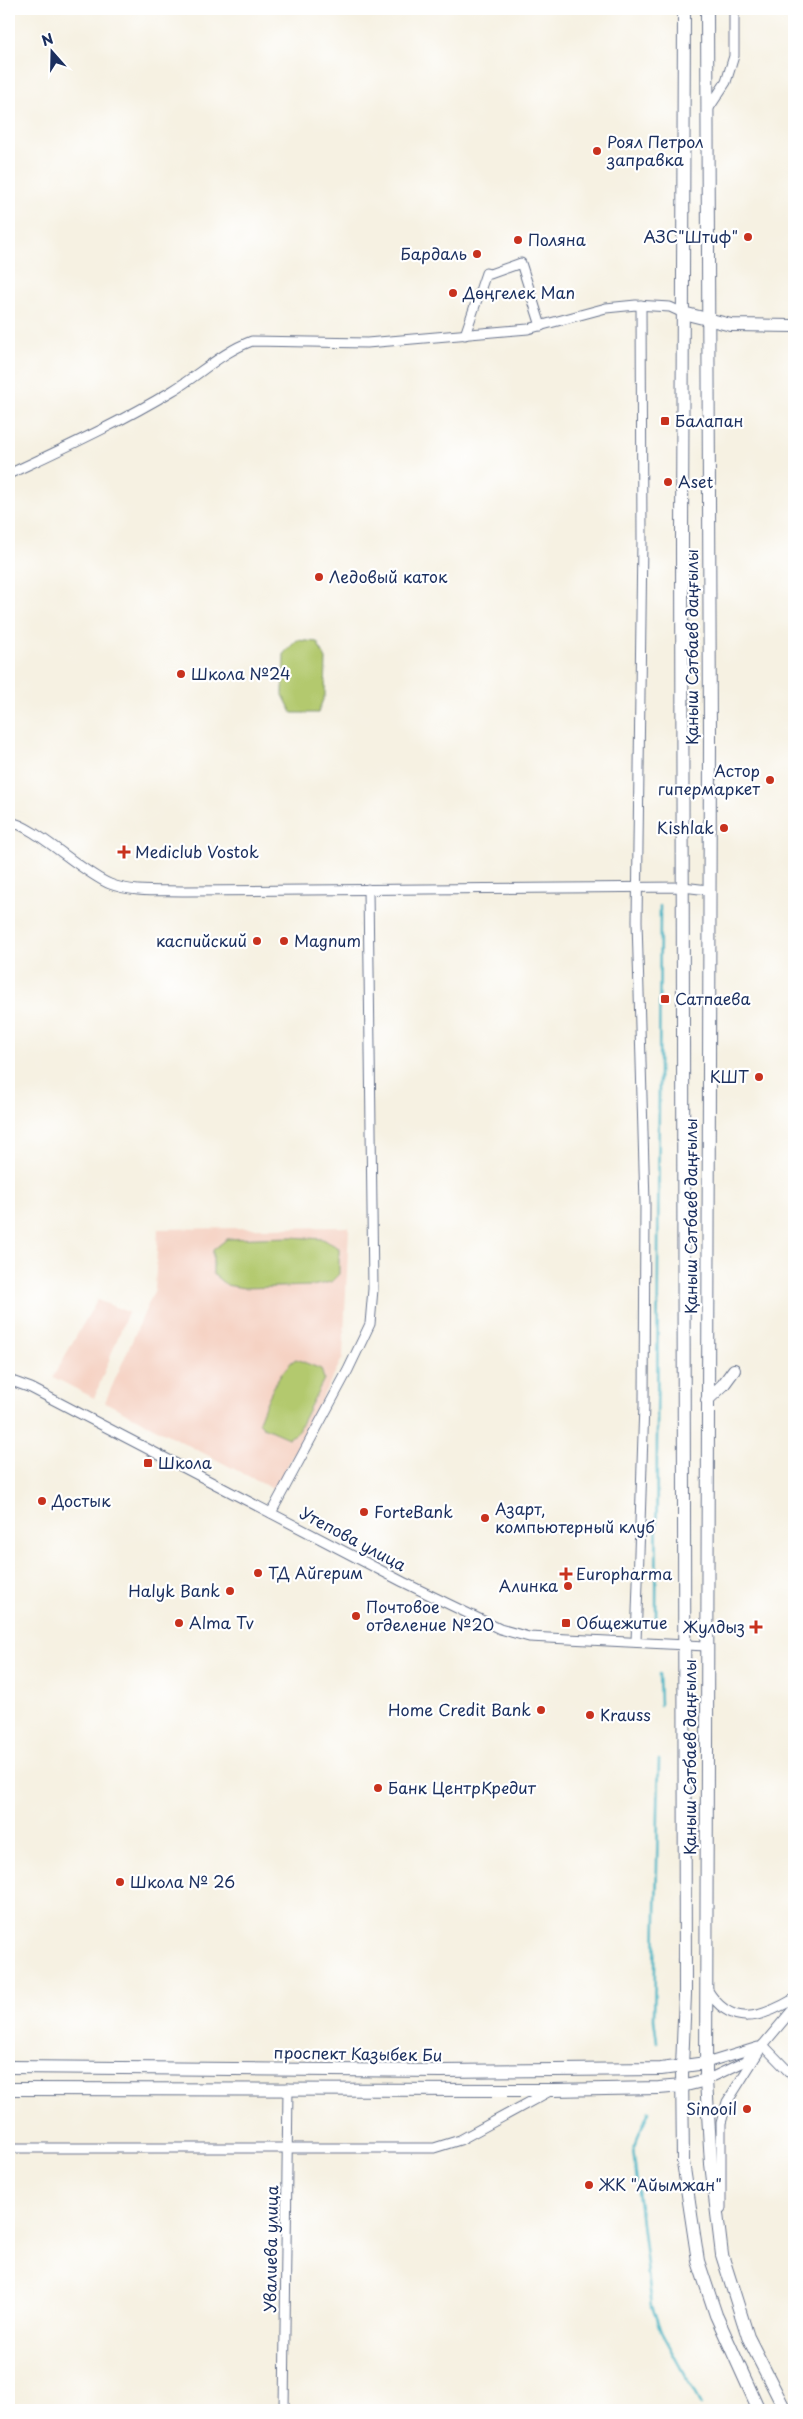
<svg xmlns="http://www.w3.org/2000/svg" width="803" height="2419" viewBox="0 0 803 2419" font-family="'Playpen Sans',sans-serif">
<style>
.built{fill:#f5d2c3}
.pitch{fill:#b3c96e;stroke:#677c66}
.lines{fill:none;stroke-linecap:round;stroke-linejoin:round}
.stream{stroke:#48b4c4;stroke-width:2.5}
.street-casing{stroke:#68738c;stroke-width:11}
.secondary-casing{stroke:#68738c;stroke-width:14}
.street{stroke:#fff;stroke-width:9}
.secondary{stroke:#fff;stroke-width:12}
.poi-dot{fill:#c8321e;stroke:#fff;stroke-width:2}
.labels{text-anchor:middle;stroke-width:4.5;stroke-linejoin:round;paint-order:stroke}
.poi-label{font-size:16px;fill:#1b2f5e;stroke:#fff;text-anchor:start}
.street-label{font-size:16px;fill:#1b2f5e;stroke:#fff}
</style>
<rect width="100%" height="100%" fill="#fff"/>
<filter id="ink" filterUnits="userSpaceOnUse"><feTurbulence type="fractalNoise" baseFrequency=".02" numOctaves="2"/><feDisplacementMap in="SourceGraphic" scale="10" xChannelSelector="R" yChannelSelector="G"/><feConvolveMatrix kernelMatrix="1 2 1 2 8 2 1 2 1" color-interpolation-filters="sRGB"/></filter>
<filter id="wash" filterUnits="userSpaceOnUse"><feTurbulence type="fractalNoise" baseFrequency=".0096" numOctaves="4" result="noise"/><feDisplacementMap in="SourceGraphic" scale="20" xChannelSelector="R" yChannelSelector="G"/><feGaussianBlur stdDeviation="1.12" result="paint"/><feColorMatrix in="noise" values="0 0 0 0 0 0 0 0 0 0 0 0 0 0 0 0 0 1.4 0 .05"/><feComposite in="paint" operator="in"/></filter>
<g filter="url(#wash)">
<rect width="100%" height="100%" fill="#f6f1e2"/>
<g class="built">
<path d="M349,1227l-6,130 -68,133 -170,-88 50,-113 3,-60z"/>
<path d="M97,1300l31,12 -34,86 -41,-21z"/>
</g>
<g class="pitch">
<path d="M297,640l20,2 9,17 -1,35 -7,19h-26l-9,-18 1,-42z"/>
<path d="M291,1237l32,2 16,9v26l-8,8 -19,4 -68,2 -18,-3 -13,-11v-24l14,-11z"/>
<path d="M296,1359l25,10 3,10 -28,55 -8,4 -25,-11 -4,-5c5,-17 22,-55 37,-63z"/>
</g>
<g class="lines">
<g class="stream">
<path d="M656,1619l4,-713"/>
<path d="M659,1674l1,31"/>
<path d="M657,2042l-3,-23 5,-259"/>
<path d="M649,2111l-16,38 19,158 8,23 41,75"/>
</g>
</g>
</g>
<g filter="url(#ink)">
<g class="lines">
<g class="street-casing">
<g id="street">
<path d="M707,111l19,-29 8,-26v-47"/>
<path d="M465,335l21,-62 4,1 31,-11 20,63"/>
<path d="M9,474c55,-26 110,-51 163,-83 27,-16 50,-39 80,-50l115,2 161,-14 78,-21 30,-3 34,2 13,6"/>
<path d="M9,822c24,2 73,51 101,62 23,9 52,6 76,7l497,-4 25,3"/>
<path d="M9,1380l22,8 372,194 97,47 29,8 177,9"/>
<path d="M271,1513l77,-143 22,-46 3,-35 -5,-400"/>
<path d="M636,1642l8,-237 1,-202 -8,-282 5,-381 -1,-235"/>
<path d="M707,1989c24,40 54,29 87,10"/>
<path d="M763,2045l31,32"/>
<path d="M706,2063l52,-16"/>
<path d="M706,2080l38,-18 19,-17 31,-37"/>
<path d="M9,2148h425l26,-8 90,-49"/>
<path d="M721,2208v-85l6,-21 36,-57"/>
<path d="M284,2410l4,-322"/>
</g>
</g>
<g class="secondary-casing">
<g id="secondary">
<path d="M684,9l-2,531 3,1454 -3,73 1,95 15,99 18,54 43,95"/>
<path d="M707,9l3,727 -4,1344 5,84 11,91 26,82 37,73"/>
<path d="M683,313l48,12 63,1"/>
<path d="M707,1400l16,-15 11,-15"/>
<path d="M9,2067l432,4 220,-2 45,-6"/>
<path d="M9,2089l543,1 107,-2 23,-2 24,-6"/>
</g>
</g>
<use href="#street" class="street"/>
<use href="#secondary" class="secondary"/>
</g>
</g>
<g class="poi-dot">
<circle cx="597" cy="151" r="5"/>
<circle cx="748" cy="237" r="5"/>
<circle cx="518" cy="240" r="5"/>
<circle cx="477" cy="254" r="5"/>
<circle cx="453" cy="293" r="5"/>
<rect x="660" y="416" width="10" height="10" rx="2.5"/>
<circle cx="668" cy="482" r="5"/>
<circle cx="319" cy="577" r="5"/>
<circle cx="181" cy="674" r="5"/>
<circle cx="770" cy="780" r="5"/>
<circle cx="724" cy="828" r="5"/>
<path d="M121.5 844.5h5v5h5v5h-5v5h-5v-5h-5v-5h5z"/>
<circle cx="257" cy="941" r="5"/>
<circle cx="284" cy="941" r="5"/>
<rect x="660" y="994" width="10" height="10" rx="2.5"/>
<circle cx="759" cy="1077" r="5"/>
<rect x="143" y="1458" width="10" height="10" rx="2.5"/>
<circle cx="42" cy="1501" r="5"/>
<circle cx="364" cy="1512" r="5"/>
<circle cx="485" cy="1518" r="5"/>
<circle cx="258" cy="1573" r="5"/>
<path d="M563.5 1566.5h5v5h5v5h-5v5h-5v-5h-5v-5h5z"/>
<circle cx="568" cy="1586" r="5"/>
<circle cx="230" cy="1591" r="5"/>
<circle cx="356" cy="1616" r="5"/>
<circle cx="179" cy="1623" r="5"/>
<rect x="561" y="1618" width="10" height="10" rx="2.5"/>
<path d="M753.5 1619.5h5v5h5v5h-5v5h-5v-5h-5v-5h5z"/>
<circle cx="541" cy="1710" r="5"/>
<circle cx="590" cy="1715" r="5"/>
<circle cx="378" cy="1788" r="5"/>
<circle cx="120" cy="1882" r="5"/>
<circle cx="747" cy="2109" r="5"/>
<circle cx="589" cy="2185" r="5"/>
</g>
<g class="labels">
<g class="poi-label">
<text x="607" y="148">Роял Петрол<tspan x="607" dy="18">заправка</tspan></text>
<text x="738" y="243" text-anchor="end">АЗС"Штиф"</text>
<text x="528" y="246">Поляна</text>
<text x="467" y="260" text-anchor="end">Бардаль</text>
<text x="463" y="299">Дөңгелек Man</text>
<text x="675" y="427">Балапан</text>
<text x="678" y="488">Aset</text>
<text x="329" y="583">Ледовый каток</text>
<text x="191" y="680">Школа №24</text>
<text x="760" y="777" text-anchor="end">Астор<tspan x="760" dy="18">гипермаркет</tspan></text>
<text x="714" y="834" text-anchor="end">Kishlak</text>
<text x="135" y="858">Mediclub Vostok</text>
<text x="247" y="947" text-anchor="end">каспийский</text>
<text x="294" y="947">Magnum</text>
<text x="675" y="1005">Сатпаева</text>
<text x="749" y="1083" text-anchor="end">КШТ</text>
<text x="158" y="1469">Школа</text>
<text x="52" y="1507">Достык</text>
<text x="495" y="1515">Азарт,<tspan x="495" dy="18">компьютерный клуб</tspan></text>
<text x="374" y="1518">ForteBank</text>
<text x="268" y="1579">ТД Айгерим</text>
<text x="576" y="1580">Europharma</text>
<text x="558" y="1592" text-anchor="end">Алинка</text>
<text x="220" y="1597" text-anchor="end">Halyk Bank</text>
<text x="366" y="1613">Почтовое<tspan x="366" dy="18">отделение №20</tspan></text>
<text x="189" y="1629">Alma Tv</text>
<text x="576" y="1629">Общежитие</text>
<text x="745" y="1633" text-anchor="end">Жулдыз</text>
<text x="531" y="1716" text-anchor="end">Home Credit Bank</text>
<text x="600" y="1721">Krauss</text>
<text x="388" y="1794">Банк ЦентрКредит</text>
<text x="130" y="1888">Школа № 26</text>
<text x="737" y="2115" text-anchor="end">Sinooil</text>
<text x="599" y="2191">ЖК "Айымжан"</text>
</g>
<g class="street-label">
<text transform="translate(692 647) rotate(-90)" y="6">Қаныш Сәтбаев даңғылы</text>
<text transform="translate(691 1216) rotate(-90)" y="6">Қаныш Сәтбаев даңғылы</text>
<text transform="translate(353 1539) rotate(28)" y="6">Утепова улица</text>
<text transform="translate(690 1757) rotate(-90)" y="6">Қаныш Сәтбаев даңғылы</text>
<text transform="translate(358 2054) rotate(1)" y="6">проспект Казыбек Би</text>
<text transform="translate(271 2249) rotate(-89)" y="6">Увалиева улица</text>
</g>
</g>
<rect width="803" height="2419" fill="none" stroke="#fff" stroke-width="30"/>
<g transform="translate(52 52) rotate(340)" stroke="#ffffff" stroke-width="4" paint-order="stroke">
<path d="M0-4L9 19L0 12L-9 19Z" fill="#1b2f5e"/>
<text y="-8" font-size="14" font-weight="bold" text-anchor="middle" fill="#1b2f5e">N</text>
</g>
</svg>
